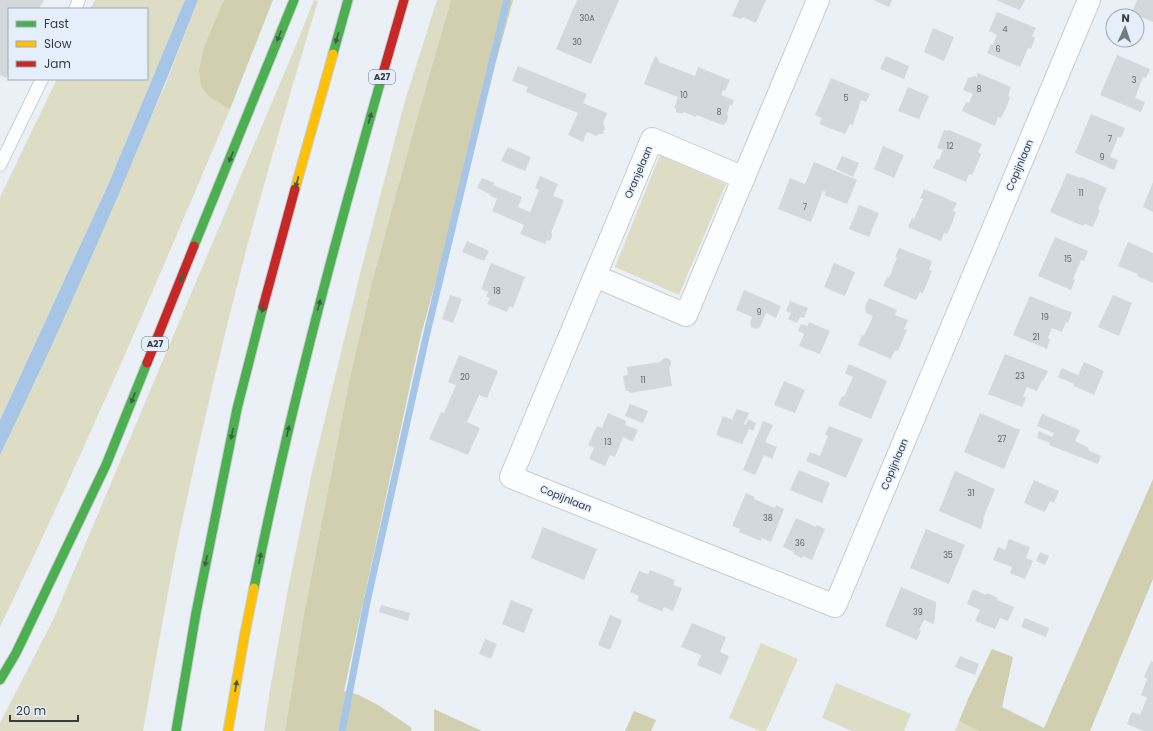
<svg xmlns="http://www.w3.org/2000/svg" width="1153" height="731" viewBox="0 0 1153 731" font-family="Poppins,sans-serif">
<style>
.green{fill:#ddddc6}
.forest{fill:#d0cfb0}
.water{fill:#a6c5e7}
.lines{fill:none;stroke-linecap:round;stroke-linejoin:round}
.stream{stroke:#a6c5e7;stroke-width:7}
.building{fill:#d3d8dd}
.lane-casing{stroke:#c8ccd1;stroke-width:14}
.street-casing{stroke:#c8ccd1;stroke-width:24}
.fast-casing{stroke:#c8ccd1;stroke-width:11}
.slow-casing{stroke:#c8ccd1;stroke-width:11}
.jam-casing{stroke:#c8ccd1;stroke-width:11}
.lane{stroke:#fcfdfe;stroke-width:12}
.street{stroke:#fcfdfe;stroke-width:22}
.fast{stroke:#4caf50;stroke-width:9}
.slow{stroke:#ffc107;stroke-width:9}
.jam{stroke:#c62828;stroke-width:9}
.oneway{fill:#3e5e46}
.labels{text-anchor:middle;stroke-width:3;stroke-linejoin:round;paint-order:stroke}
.number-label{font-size:8px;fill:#60646a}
.shield{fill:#e5effb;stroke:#6c7279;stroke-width:1}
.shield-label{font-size:9px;font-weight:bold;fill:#383c41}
.street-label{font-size:10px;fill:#383c41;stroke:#e5effb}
</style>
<rect width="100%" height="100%" fill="#eaf0f6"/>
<g class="green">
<path d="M95,0h90l-77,185 -108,235v-223l57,-118h90v-70h-57z"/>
<path d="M198,0h26l-19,44 4,53 21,12c-73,174 -148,348 -230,518v-172l79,-171 87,-201z"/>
<path d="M314,0l4,1c-25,82 -49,164 -71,246 -26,99 -49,199 -70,298 -12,62 -23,124 -34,186h-143v-8l54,-105 240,-568z"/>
<path d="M437,0h14l-34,118 -45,164 -23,100 -46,237 -18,112h-21l6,-42 18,-100 24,-117 48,-198 44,-170z"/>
<path d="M660,155l66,29 -47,111 -64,-28z"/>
<path d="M761,643l37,16 -32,72h-6l-31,-13z"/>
<path d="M836,683l75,31 -7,17h-52l-30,-13z"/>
<path d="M959,721l20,10h-24z"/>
</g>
<g class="forest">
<path d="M224,0h49l-43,109 -21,-12 -8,-11 -2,-16 6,-26z"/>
<path d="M451,0h62l-92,335 -77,356 15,4 19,10 34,23 -1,3h-126l18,-112 46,-237 23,-100 45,-164z"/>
<path d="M1153,479v100l-63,152h-111l-20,-10 9,-22 24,-50 21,8 -11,50 42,21z"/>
<path d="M434,709l48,22h-48z"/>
<path d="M634,711l22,9 -5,11h-26z"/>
</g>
<path class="water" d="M185,0h13c-60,154 -126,306 -198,455v-35l108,-235z"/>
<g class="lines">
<path class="stream" d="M342,731l25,-129 59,-265 81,-337"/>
</g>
<g class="building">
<path d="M0,0h44l-5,9h-30v63l-3,6 -6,-3z"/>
<path d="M577,0h42l-28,64 -35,-15z"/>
<path d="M739,0h27l-10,23 -14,-6 -1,2 -9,-3z"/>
<path d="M873,0h19l-3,7z"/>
<path d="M996,0h29l-5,10z"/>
<path d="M1137,0h16v22l-21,-9z"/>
<path d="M997,12l39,16 -4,8 3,2 -4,11 -3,-1 -8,19 -33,-14 4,-9 2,1 4,-10 -8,-4z"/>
<path d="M933,28l21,9 -10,24 -20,-9z"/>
<path d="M1117,55l33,14 -4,9 -3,-1 -8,21 10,4 -4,10 -41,-17z"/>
<path d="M655,56l2,1 2,5 36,14 3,-9 32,13 -5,11 -2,-1 -2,5 13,5 -2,6 -2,-1 -3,8 1,4 -1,4 -3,4 -2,-1v1l-25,-10 -1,2 -12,-5 -2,2 -6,-2v-4h-2l4,-11 -34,-13z"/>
<path d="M886,56l23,10 -5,13 -24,-10z"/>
<path d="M518,66l69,28 -4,9 24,10 -4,10 2,5 -2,6h-5l-1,2 -10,-4 -4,10 -15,-7 10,-22 -52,-21 2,-5 -16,-6z"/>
<path d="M978,73l33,14 -3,9 2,1 -4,11 -5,10 -3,-1 -3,9 -33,-15 4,-9 3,1 4,-9 -10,-4 5,-12 7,-2 2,1z"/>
<path d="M831,78l39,16 -4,8 -5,-2 -8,25 -3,-1 -5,10 -26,-10 3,-6 -7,-3z"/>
<path d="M908,87l21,9 -10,23 -21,-8z"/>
<path d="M1091,114l34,14 -4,10 -3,-1 -8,20 8,3 -4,10 -39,-17z"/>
<path d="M944,130l4,1 1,-1 33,14 -4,8 3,2 -4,10 -5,11 -3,-1 -3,8 -33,-14 4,-9 2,1 4,-10 -6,-2z"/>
<path d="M883,146l21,9 -10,23 -20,-9z"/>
<path d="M508,147l23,10 -6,14 -24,-10z"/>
<path d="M842,156l17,7 -6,14 -17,-8z"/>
<path d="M814,162l43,18 -10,24 -23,-9 2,-3 -3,-1 -12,31 -33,-13 12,-31 15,6z"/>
<path d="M1067,173l13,5 1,-1 26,11 -9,21 2,1 -7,17 -8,-3 -2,2 -33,-14z"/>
<path d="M540,176l18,8 -5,12 11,4 -13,33h1v5l-3,3 -2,-1 -2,4 -25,-10 4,-9 -32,-14 5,-12 -8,-4 1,-1 -13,-6 5,-10 13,5 -2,2 29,12 -4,10 12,5 9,-22 -4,-2z"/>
<path d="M1153,182v30l-10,-5z"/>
<path d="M924,189l33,14 -4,8 3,1 -4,11 -5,11 -3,-1 -3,8 -33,-14 4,-9 2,1 9,-20 -3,-1z"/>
<path d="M859,205l20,8 -10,24 -20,-8z"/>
<path d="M1055,237l33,14 -4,10 -3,-1 -8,19 2,1 -4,10 -33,-14z"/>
<path d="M467,241l22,10 -5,10 -22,-9z"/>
<path d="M1128,242l25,11v30l-16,-7 1,-2 -20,-8z"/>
<path d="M899,248l33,13 -3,9 3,1 -9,22 -3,-1 -4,8 -33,-14 4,-9 2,1 8,-20 -2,-1z"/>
<path d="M491,263l34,14 -12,31 -3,-2 -3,6 -20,-8 3,-6 -4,-1 2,-5 -7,-3z"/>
<path d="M834,263l21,9 -10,24 -21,-9z"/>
<path d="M744,290l37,16 -5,12 -10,-5 -6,14 -4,2 -5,-2 -1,-4 2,-6 -16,-7z"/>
<path d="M450,295l12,4 -9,24 -11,-4z"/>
<path d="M1113,295l19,8 -13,33 -21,-9z"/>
<path d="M1030,296l32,13 10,3 -4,11 -2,-1 -4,10 -10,-4 -4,10 2,1 -3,10 -34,-14z"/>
<path d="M869,298l28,12 -2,5 13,5 -4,9 3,1 -9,21 -3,-1 -4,9 -33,-14 4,-10 2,1 9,-20 -7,-3 -1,-6z"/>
<path d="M790,301l18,7 -4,10 -4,-1 -3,6 -9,-4 3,-6 -5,-2z"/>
<path d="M809,322l21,9 -10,23 -21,-8 5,-12 -6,-3 3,-7 7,2z"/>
<path d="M1005,354l43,17 -5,10 -1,-1 -5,11 -10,-4 -4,9 3,2 -4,9 -34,-13z"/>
<path d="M459,355l39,16 -11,27 -8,-3 -12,27 13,6 -12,27 -39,-16 12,-27 3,1 12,-28 -8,-3z"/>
<path d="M665,358h3l3,3v4l-2,3 3,18 -42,7 -1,-2h-3l-3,-15 5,-1 -1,-8 33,-5 2,-2z"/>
<path d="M1084,362l20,9 -10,24 -20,-9v-2l-16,-7 4,-9 16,7z"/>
<path d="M849,364l38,17 -16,38 -33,-14 4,-9 2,1 9,-20 -8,-4z"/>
<path d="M784,381l21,9 -10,23 -21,-8z"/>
<path d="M630,404l18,7 -5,12 -18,-7z"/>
<path d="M737,409l12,4 -5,11 2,1 2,-6 8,4 -3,8 -4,-2 -7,15 -26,-9 7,-19 15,6 -6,-3z"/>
<path d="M608,413l18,8 -1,4 13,5 -5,12 -10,-5 -8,20 -5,-2 -5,11 -16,-7 5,-11 -6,-3 9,-19 5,2z"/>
<path d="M980,413l40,17 -16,39 -40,-17z"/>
<path d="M1042,414l38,16 -5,11 14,7 -1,2 13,6 -3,8 -49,-19 1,-2 -13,-5 2,-7 13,6 2,-4 -17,-7z"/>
<path d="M763,421l10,4 -8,17 12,5 -5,12 -8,-4 -9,20 -12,-5z"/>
<path d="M829,426l34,13 -17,39 -40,-17 4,-9 10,4 8,-20 -3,-2z"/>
<path d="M799,470l31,13 -8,20 -32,-13z"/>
<path d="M955,471l33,15 7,3 -12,30 1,1 -3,9 -42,-18z"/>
<path d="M1034,480l25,11 -5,12 -4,-2 -5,11 -21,-9z"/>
<path d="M746,493l9,4 -1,2 21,9 1,-3 8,4 -13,33 -9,-4 -1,3 -22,-9 1,-3 -8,-3z"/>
<path d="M796,518l20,9 1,-2 8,4 -13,31 -9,-4 -1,2 -9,-4 1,-2 -11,-5z"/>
<path d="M543,527l54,22 -13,31 -53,-22z"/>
<path d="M926,529l39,16 -16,39 -39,-16z"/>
<path d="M1009,539l21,8 -4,11 7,3 -8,18 -15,-6 2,-6 -19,-7 5,-13 7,3z"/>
<path d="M1040,552l9,4 -4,9 -9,-4z"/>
<path d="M650,570l25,10 -2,5 9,3 -9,23 -9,-4 -2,4 -25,-10 2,-5 -9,-4 9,-21 9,3z"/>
<path d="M901,587l35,15 -1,17 -2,5 -9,-4 -5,10 2,1 -4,9 -32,-14z"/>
<path d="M973,589l13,6 1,-2 11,5 -1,2 17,7 -6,14 -8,-3 -5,11 -20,-8 5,-11 -13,-6z"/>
<path d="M511,600l22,9 -9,24 -22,-9z"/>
<path d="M381,605l29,8 -2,8 -29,-9z"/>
<path d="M610,615l12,5 -12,30 -12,-5z"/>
<path d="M1025,618l24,10 -3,9 -25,-10z"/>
<path d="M692,623l34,14 -6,15 9,4 -8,19 -24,-10 4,-10 -20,-8z"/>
<path d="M485,639l12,5 -6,15 -12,-5z"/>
<path d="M960,656l19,8 -4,11 -20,-8z"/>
<path d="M1151,661l2,1v69h-10l-16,-7 5,-12 8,3 7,-17 -6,-3 6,-16 -3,-2z"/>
</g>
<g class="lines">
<g class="lane-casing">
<g id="lane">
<path d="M75,9l4,-9"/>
<path d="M0,165l42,-86"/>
</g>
</g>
<g class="street-casing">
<g id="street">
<path d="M744,178l-92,-39 -141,338 324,129 254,-606"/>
<path d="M595,276l91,39 132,-315"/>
</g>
</g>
<g class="fast-casing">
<g id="fast">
<path d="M333,54l15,-54"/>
<path d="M194,246l100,-246"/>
<path d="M254,588c34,-171 79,-340 127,-508"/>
<path d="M0,680l16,-27 90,-188 41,-102"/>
<path d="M176,731l20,-118 41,-204 26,-102"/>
</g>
</g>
<g class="slow-casing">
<g id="slow">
<path d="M295,189l38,-135"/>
<path d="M228,731l16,-93 10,-50"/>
</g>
</g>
<g class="jam-casing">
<g id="jam">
<path d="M381,80l23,-80"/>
<path d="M263,307l32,-118"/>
<path d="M147,363l47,-117"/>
</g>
</g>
<use href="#lane" class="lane"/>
<use href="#street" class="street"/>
<use href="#fast" class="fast"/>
<use href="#slow" class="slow"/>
<use href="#jam" class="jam"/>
</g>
<defs><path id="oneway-solid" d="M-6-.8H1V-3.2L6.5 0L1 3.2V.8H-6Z"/></defs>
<g class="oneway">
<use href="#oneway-solid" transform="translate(279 36) rotate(112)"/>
<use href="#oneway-solid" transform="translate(337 38) rotate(106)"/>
<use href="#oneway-solid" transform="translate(370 118) rotate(-74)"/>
<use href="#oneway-solid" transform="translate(231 157) rotate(112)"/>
<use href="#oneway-solid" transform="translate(297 182) rotate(105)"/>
<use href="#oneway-solid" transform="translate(182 277) rotate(112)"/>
<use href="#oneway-solid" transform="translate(319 305) rotate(-76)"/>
<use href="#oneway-solid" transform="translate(263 307) rotate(104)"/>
<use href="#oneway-solid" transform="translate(133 398) rotate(112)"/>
<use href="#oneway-solid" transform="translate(288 431) rotate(-77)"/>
<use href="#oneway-solid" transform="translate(232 434) rotate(102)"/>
<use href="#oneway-solid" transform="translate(260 558) rotate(-78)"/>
<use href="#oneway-solid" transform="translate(206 561) rotate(102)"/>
<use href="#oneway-solid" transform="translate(236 686) rotate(-80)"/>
</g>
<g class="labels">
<g class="number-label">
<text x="587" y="21">30A</text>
<text x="1005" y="32">4</text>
<text x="577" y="45">30</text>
<text x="998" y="52">6</text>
<text x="1134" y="83">3</text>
<text x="979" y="92">8</text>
<text x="684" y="98">10</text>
<text x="846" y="101">5</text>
<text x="719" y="115">8</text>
<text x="1110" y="142">7</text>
<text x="950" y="149">12</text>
<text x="1102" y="160">9</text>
<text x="1081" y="196">11</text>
<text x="805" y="210">7</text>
<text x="1068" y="262">15</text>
<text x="497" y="294">18</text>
<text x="759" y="315">9</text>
<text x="1045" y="320">19</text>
<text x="1036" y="340">21</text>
<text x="1020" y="379">23</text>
<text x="465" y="380">20</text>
<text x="643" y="383">11</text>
<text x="1002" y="442">27</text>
<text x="608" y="445">13</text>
<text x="971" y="496">31</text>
<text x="768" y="521">38</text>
<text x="800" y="546">36</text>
<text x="948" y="558">35</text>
<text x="918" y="615">39</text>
</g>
<g class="shield">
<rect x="369" y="70" width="26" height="14" rx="3"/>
<rect x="142" y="337" width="26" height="14" rx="3"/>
</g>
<g class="shield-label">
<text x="382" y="80">A27</text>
<text x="155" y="347">A27</text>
</g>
<g class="street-label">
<text transform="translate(1019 165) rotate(-67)" y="4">Copijnlaan</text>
<text transform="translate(638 172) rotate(-67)" y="4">Oranjelaan</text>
<text transform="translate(894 464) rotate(-67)" y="4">Copijnlaan</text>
<text transform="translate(566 498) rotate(22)" y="4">Copijnlaan</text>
</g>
</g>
<rect x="8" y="8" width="140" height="72" fill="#e5effb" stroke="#a0a7b1"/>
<rect x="16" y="21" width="20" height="6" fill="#4caf50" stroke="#a0a7b1"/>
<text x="44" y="28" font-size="12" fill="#383c41">Fast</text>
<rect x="16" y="41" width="20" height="6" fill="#ffc107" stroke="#a0a7b1"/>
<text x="44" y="48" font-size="12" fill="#383c41">Slow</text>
<rect x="16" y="61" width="20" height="6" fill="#c62828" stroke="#a0a7b1"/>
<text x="44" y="68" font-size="12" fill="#383c41">Jam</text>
<g transform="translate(1125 28) rotate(3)"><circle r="19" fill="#e5effb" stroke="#a0a7b1"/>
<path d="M0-3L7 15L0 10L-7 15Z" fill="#767b80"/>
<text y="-6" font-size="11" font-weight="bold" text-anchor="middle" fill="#383c41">N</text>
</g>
<path d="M10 715v6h68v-6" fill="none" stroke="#383c41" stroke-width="2"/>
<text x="16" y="715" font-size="12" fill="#383c41" stroke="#e5effb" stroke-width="3" paint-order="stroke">20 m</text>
</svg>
